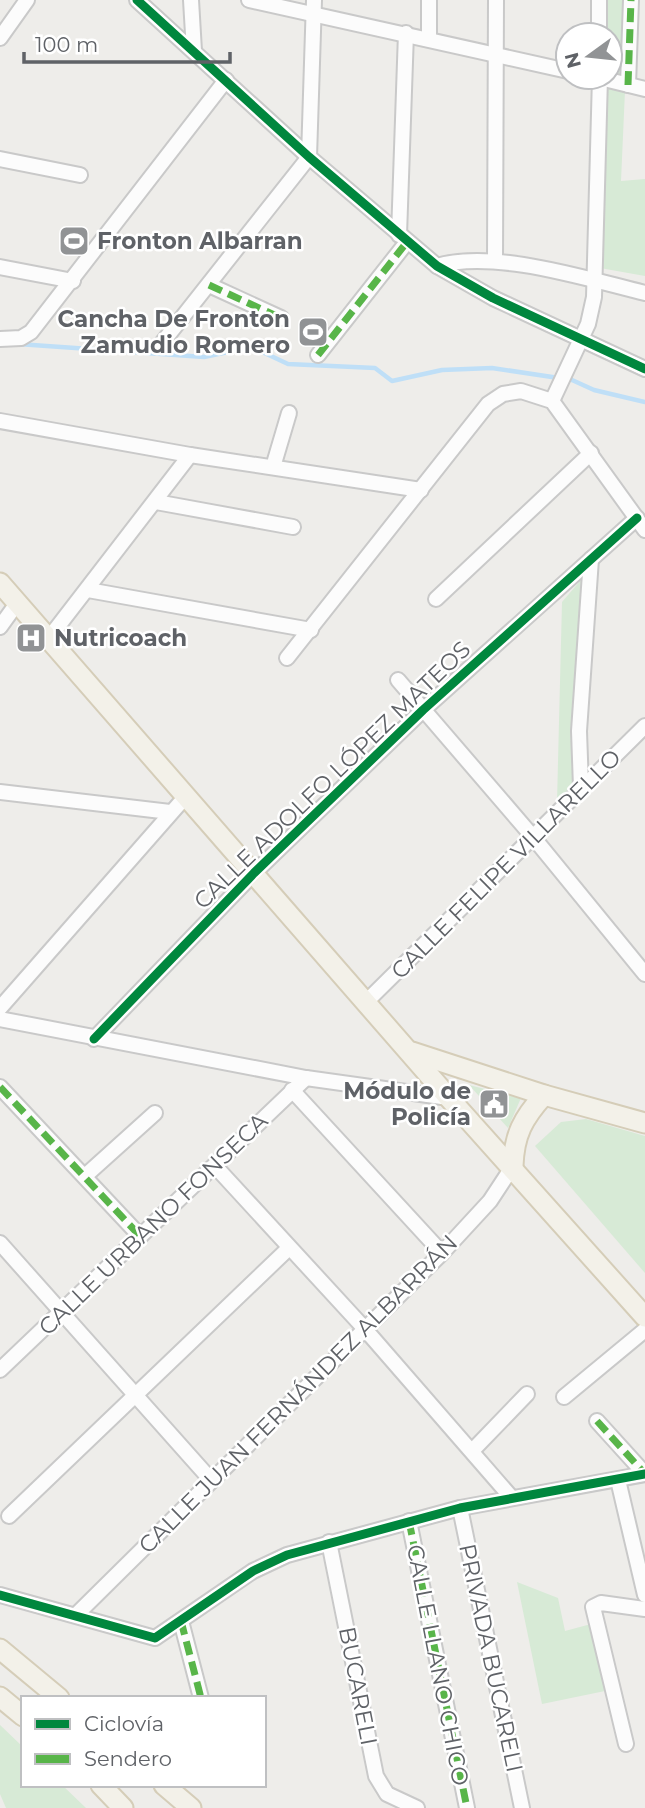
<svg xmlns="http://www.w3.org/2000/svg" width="645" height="1808" viewBox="0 0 645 1808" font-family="Montserrat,sans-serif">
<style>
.green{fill:#d7ead6}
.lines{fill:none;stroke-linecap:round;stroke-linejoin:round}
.stream{stroke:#bfdff7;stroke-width:4.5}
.minor-casing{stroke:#c9c9c9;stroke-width:18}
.major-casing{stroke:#d5cdb8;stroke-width:23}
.minor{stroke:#fcfcfc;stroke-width:14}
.major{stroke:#f3f1e9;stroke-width:19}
.quiet{stroke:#58b549;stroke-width:7;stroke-dasharray:14 7;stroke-linecap:butt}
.cycleway-casing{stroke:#fff;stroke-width:13}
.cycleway{stroke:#00873e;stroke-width:9}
.labels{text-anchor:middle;stroke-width:5;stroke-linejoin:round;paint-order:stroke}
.poi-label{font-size:23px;font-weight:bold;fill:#5f6267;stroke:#fff;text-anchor:start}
.street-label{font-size:23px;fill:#5f6267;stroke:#fff}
</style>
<rect width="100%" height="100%" fill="#eeedea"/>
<g class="green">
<path d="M604,0h25l-8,181 24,-2v97l-45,-8 3,-191h7v-42h-6z"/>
<path d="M581,580l-8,205 -16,17 5,-200z"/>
<path d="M469,1085l52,13 -13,30z"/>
<path d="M586,1119l59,17v137l-110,-127 26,-24z"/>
<path d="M517,1582l41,16 7,33 26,-7 14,67 -63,13z"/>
<path d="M0,1725l23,22v38h39l24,23h-80l-6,-14z"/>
</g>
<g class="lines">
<path class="stream" d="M18,344l186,13 48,-10 36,17 87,4 17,13 50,-11 50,-2 80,12 22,10 51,12"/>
<g class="minor-casing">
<g id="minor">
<path d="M137,0l172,157 128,109 56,32 152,71"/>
<path d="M191,0l3,51"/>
<path d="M249,0l319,71"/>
<path d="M429,0v39"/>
<path d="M599,0v35"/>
<path d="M0,38l27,-38"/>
<path d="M596,77l49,12"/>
<path d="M628,85l3,-85"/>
<path d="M0,159l80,16"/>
<path d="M399,235l7,-202"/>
<path d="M495,261l1,-261"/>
<path d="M437,266c57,-17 150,13 208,27"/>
<path d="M0,267l73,14"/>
<path d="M209,285l72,33"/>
<path d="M0,339l21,-1 10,-6 195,-252"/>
<path d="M162,343l147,-186 5,-157"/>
<path d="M318,355l89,-113"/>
<path d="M552,401l36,-77 6,-27 6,-220"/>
<path d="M0,421l190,34 231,35"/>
<path d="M273,467l16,-54"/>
<path d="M156,502l137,25"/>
<path d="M88,590l223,40"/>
<path d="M436,599l155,-146"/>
<path d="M0,627l18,-25"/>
<path d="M49,638l141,-183"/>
<path d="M287,658l201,-254 15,-10 18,-3 31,10 93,129"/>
<path d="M398,680l135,157 112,137"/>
<path d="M581,787l-2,-56 12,-172"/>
<path d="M0,792l170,20"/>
<path d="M366,1002l279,-276"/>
<path d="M0,1008l187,-213"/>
<path d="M0,1019l306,59 143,20"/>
<path d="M94,1039l160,-166 169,-163 214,-192"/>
<path d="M0,1087l140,149"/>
<path d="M292,1090l150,163"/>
<path d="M215,1166l149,162 147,169"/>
<path d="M85,1176l70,-63"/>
<path d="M0,1243l211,237"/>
<path d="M0,1370l306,-292"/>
<path d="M564,1397l81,-67"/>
<path d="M597,1421l48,53"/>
<path d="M472,1451l55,-57"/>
<path d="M618,1480l27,115"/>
<path d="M460,1508l62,300"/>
<path d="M9,1516l280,-268"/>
<path d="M409,1521l58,287"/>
<path d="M329,1542l47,234 11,18 30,14"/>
<path d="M0,1595l155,43 98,-67 34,-16 173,-47 185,-34"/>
<path d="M76,1615l366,-362 48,-52 23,-35"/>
<path d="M181,1621l20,77"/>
<path d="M626,1744l-33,-137 8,-4 44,6"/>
</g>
</g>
<g class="major-casing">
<g id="major">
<path d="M0,583l449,515 196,219"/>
<path d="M412,1052l132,43 101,28"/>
<path d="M513,1166c1,-31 10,-48 31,-71"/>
<path d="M0,1649l59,49"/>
<path d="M0,1697l23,19"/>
<path d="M101,1785l22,23"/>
<path d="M164,1785l27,23"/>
</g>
</g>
<use href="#minor" class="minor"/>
<use href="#major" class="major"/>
<g class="quiet">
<path d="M628,85l3,-85"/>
<path d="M209,285l72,33"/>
<path d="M318,355l89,-113"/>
<path d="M0,1087l140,149"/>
<path d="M597,1421l48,53"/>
<path d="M409,1521l58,287"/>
<path d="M181,1621l20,77"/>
</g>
<g class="cycleway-casing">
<g id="cycleway">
<path d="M137,0l172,157 128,109 56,32 152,71"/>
<path d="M94,1039l160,-166 169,-163 214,-192"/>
<path d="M0,1595l155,43 98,-67 34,-16 173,-47 185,-34"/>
</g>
</g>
<use href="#cycleway" class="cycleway"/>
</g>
<defs>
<g id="stadium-square" transform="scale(1.575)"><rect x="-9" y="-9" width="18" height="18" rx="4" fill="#919395" stroke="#fff"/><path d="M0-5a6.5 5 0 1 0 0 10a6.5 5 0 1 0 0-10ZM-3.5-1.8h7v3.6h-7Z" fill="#fff"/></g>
<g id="hospital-square" transform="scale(1.575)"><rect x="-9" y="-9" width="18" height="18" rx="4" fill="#919395" stroke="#fff"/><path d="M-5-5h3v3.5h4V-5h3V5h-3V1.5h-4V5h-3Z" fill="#fff"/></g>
<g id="civic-square" transform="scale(1.575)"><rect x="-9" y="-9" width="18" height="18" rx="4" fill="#919395" stroke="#fff"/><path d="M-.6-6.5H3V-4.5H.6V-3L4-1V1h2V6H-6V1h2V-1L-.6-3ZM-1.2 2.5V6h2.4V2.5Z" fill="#fff"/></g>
</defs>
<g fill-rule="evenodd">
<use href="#stadium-square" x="74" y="241"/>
<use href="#stadium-square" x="313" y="332"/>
<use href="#hospital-square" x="31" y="638"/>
<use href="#civic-square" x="494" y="1104"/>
</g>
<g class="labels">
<g class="poi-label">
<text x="97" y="249">Fronton Albarran</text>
<text x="290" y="327" text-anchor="end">Cancha De Fronton<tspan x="290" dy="26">Zamudio Romero</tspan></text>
<text x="54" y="646">Nutricoach</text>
<text x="471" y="1099" text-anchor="end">Módulo de<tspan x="471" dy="26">Policía</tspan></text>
</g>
<g class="street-label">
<text transform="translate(332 775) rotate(-44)" y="8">CALLE ADOLFO LÓPEZ MATEOS</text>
<text transform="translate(506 864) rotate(-45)" y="8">CALLE FELIPE VILLARELLO</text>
<text transform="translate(153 1224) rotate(-44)" y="8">CALLE URBANO FONSECA</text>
<text transform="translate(298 1394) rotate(-45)" y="8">CALLE JUAN FERNÁNDEZ ALBARRÁN</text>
<text transform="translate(491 1658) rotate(78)" y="8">PRIVADA BUCARELI</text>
<text transform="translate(438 1665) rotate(79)" y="8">CALLE LLANO CHICO</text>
<text transform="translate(358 1686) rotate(79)" y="8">BUCARELI</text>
</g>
</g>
<rect x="21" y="1696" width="245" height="91" fill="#ffffff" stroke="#bfc0c2" stroke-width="2"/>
<rect x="35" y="1719" width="35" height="10" fill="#00873e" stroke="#bfc0c2" stroke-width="2"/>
<text x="84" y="1731" font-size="21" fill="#5f6267">Ciclovía</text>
<rect x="35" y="1754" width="35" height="10" fill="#58b549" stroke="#bfc0c2" stroke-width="2"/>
<text x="84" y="1766" font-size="21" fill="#5f6267">Sendero</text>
<g transform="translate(589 56) rotate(255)"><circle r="33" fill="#ffffff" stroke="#bfc0c2" stroke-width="2"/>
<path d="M0-5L12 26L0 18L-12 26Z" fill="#919395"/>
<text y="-10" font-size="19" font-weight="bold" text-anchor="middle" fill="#5f6267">N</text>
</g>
<path d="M24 52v10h206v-10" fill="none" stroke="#5f6267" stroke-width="3.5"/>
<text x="35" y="52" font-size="21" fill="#5f6267" stroke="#ffffff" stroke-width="5" paint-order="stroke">100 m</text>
</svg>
